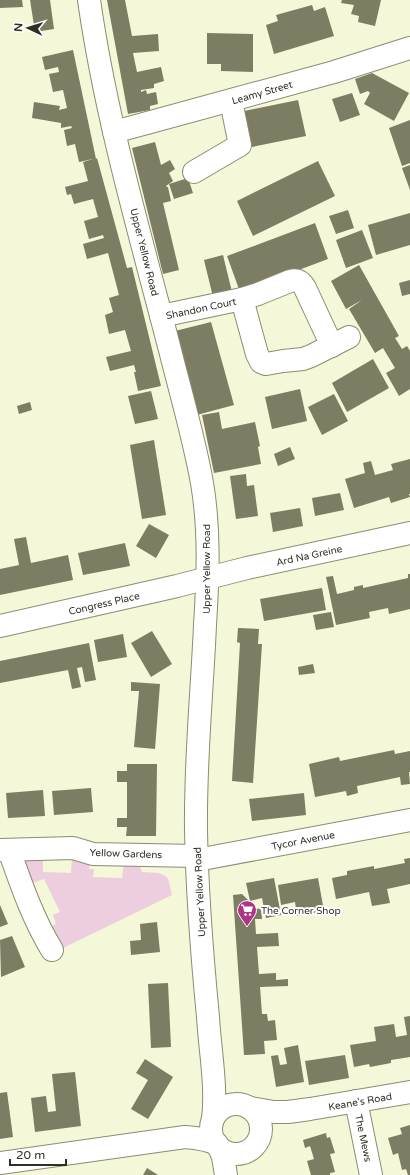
<svg xmlns="http://www.w3.org/2000/svg" width="410" height="1175" viewBox="0 0 410 1175" font-family="'Varela Round',sans-serif">
<style>
.green{fill:#eccede}
.building{fill:#7c7d63}
.lines{fill:none;stroke-linecap:round;stroke-linejoin:round}
.minor-casing{stroke:#8b8c71;stroke-width:24}
.minor{stroke:#fff;stroke-width:22}
.labels{text-anchor:middle;stroke-width:4;stroke-linejoin:round;paint-order:stroke}
.street-label{font-size:10px;fill:#2f2f24;stroke:#fff}
.poi-label{font-size:10px;fill:#2f2f24;stroke:#fff;text-anchor:start}
</style>
<rect width="100%" height="100%" fill="#f5f7d9"/>
<path class="green" d="M29,856l14,1v15l28,1 1,-16 18,3 -1,9h5l-1,8 29,1 2,-15h15l3,9 17,1 8,4 2,5 3,13 -111,54 -13,-21 8,-4 -3,-9 7,-3 -16,-33 -14,5 -7,-23z"/>
<g class="building">
<path d="M0,0h22l1,7 -23,1z"/>
<path d="M30,0h20l4,29 -19,3z"/>
<path d="M107,0h18l7,36 26,-2 1,17 -26,2 4,19 24,-5 3,14 -10,3v4l-13,2v2l5,-2 1,4 9,-2 2,12 -8,2v4l-22,4z"/>
<path d="M342,0h39l-6,26 -17,-4 1,-6 -8,-2 3,-9 -13,-2z"/>
<path d="M312,5l2,6 11,-4 9,29 -60,18 -8,-29 12,-4 -2,-6z"/>
<path d="M207,33l46,1v38l-32,-1v-7h-14z"/>
<path d="M73,50l23,109 1,-1 30,110 5,-1 29,119 -23,5 -4,-19h2l-2,-7 -24,6 -4,-14 25,-6 -6,-21 -16,4 -4,-19 8,-3 -4,-14 10,-3 -11,-42 -21,6 -4,-15 21,-6 -1,-3 -14,4 -5,-18 14,-4 -5,-18 -19,5 -3,-10 -4,1 -2,-8 23,-6 -5,-19 10,-3 -14,3 -4,-18 -8,2 -3,-16 8,-2 -1,-2 -10,2v-5l-29,-5 2,-16 26,4 -1,4 8,-2 -4,-18 -10,2 -4,-18 10,-2 -1,-5 -13,3 -3,-13z"/>
<path d="M372,73l37,20 -15,28 -30,-17 6,-11 -2,-2 -8,3 -5,-15z"/>
<path d="M352,93l8,22 -20,7 -8,-23z"/>
<path d="M298,100l8,36 -54,11 -8,-36z"/>
<path d="M410,120v43l-8,3 -13,-38z"/>
<path d="M155,142l6,23 9,-5 5,9 -6,4 4,8 -7,5 1,1h1l3,14 -8,2 16,67 -16,4 -31,-126z"/>
<path d="M318,161l17,35 -82,40 -16,-35z"/>
<path d="M410,165v25l-8,-22z"/>
<path d="M188,178l5,15 -19,6 -5,-15z"/>
<path d="M348,210l6,18 -18,6 -7,-18z"/>
<path d="M410,213v32l-34,10 -8,-30z"/>
<path d="M315,223l13,36 -88,33 -13,-36z"/>
<path d="M362,230l11,28 -27,10 -10,-28z"/>
<path d="M223,255l9,37 -19,5 -9,-37z"/>
<path d="M359,265l40,71 -4,2 7,11 5,-3 3,5v38l-11,7 -13,-23 9,-5 -12,-20 -8,5 -26,-44 13,-9 -16,9 -15,-28z"/>
<path d="M410,280v14l-8,2 -3,-13z"/>
<path d="M211,322l23,83 -37,10 -22,-84z"/>
<path d="M373,359l16,29 -42,24 -15,-29z"/>
<path d="M300,389l7,32 -35,8 -7,-32z"/>
<path d="M151,391l7,28 -23,5 -7,-28z"/>
<path d="M334,394l14,27 -26,14 -14,-28z"/>
<path d="M30,402l2,8 -13,4 -2,-8z"/>
<path d="M219,412l3,17 33,-7 5,24 -2,1 3,17 -47,9 -12,-58z"/>
<path d="M154,440l12,75 -24,4 -12,-74z"/>
<path d="M290,447l5,12 -17,7 -4,-12z"/>
<path d="M410,459v35h-1l1,3 -19,6 -2,-6 -35,11 -9,-29 20,-6 -2,-10 8,-2 4,14 18,-5 -2,-6z"/>
<path d="M246,474l1,12 7,-1 4,31 -22,3 -6,-43z"/>
<path d="M340,493l4,17 -29,6 -3,-18z"/>
<path d="M300,508l3,18 -30,6 -3,-19z"/>
<path d="M149,524l20,11 -13,23 -20,-12z"/>
<path d="M26,537l5,26 37,-8 5,25 -73,15v-26l19,-4 -5,-26z"/>
<path d="M125,543l5,23 -47,9 -5,-22z"/>
<path d="M408,574h2v35l-21,5 -1,-6 -19,4 1,6 -34,7 -10,-48 7,-1 4,18 17,-4v-3l9,-2v3l45,-10z"/>
<path d="M322,588l4,22 -62,11 -4,-22z"/>
<path d="M331,612l3,15 -18,3 -3,-15z"/>
<path d="M238,628l21,1 -1,15h4l-9,139 -21,-2 8,-138 -3,-1z"/>
<path d="M152,631l20,33 -21,13 -20,-34z"/>
<path d="M123,634l4,23 -29,5 -4,-22z"/>
<path d="M89,643l7,37 -11,2 -3,-15 -5,1 4,19 -9,2 -4,-19 -68,13v-22z"/>
<path d="M313,664l2,9 -16,2 -1,-8z"/>
<path d="M131,682l29,2 -5,65 -21,-2 5,-56h-8z"/>
<path d="M394,750l1,4 15,-3v21h-1l1,12 -9,1 -1,-8 -43,9 1,7 -11,3 -1,-5 -31,6 -6,-33 30,-7 1,4z"/>
<path d="M127,764h30l-1,72h-30l1,-9h-10v-9h10v-36h-10v-11h10z"/>
<path d="M91,788l2,24 -39,3 -2,-24z"/>
<path d="M43,790l2,26 -37,2 -2,-25z"/>
<path d="M304,793l2,22 -54,6 -3,-22z"/>
<path d="M410,858v26l-23,5 3,14 -18,3 -3,-14 -33,7 -4,-21 15,-3v-4l27,-5v3l31,-6 -1,-4z"/>
<path d="M274,878l7,37 -15,3 -4,-20 -12,3 -4,-18z"/>
<path d="M318,878l6,33 -27,5 -2,-14 -14,3 -3,-20z"/>
<path d="M242,894l15,15 4,-1 1,11h-7l1,15 22,-1 1,13 -22,1 2,27 17,-1v7l12,-1v7l-28,1 2,27h5l1,7 7,-1 2,20 -13,1 1,13 -21,1 -11,-160z"/>
<path d="M0,905l8,19 -8,3z"/>
<path d="M157,922l3,30 -29,3 -1,-14 11,-1 -1,-16z"/>
<path d="M12,936l13,31 -24,10 -1,-37z"/>
<path d="M168,983l3,64 -20,1 -3,-64z"/>
<path d="M410,1016v41l-19,3v3l-21,4 -1,-3 -15,3 -4,-22 26,-4 -2,-14 20,-3 2,13 11,-2 -3,-18z"/>
<path d="M298,1045l6,37 -28,5 -5,-31 7,-1 2,10 7,-1 -3,-16z"/>
<path d="M345,1055l4,23 -40,7 -4,-24z"/>
<path d="M145,1059l28,18 -25,42 -17,-10 17,-29 -12,-7z"/>
<path d="M75,1072l6,54 -46,6 -4,-34 15,-2 2,16 8,-1 -4,-37z"/>
<path d="M7,1092l6,45 -13,2v-46z"/>
<path d="M410,1125v50h-2l-2,-6 -4,1 -4,-17 -5,2 -5,-17 14,-4 -2,-6z"/>
<path d="M326,1133l1,5 3,-1 5,16 -5,1 5,18 -5,1v2h-19l-4,-14 7,-2 -4,-13 -5,2 -2,-8z"/>
<path d="M147,1168l11,7h-15z"/>
</g>
<g class="lines">
<g class="minor-casing">
<g id="minor">
<path d="M89,0c17,119 51,234 81,350 11,44 24,88 32,133 8,47 6,94 3,142 -3,68 -10,136 -9,205 1,62 6,125 12,187 2,34 9,69 5,102"/>
<path d="M114,132l220,-60 76,-24"/>
<path d="M194,172l46,-27 -9,-44"/>
<path d="M242,299l16,-5 32,-13c7,-2 11,0 15,7l27,58"/>
<path d="M161,316l81,-17 15,55 4,8 5,2 17,-3 20,-2 8,-3 38,-19"/>
<path d="M0,626l177,-40 70,-18 163,-35"/>
<path d="M0,850l73,-2 20,6 104,2"/>
<path d="M9,850c12,34 24,69 43,100"/>
<path d="M197,860l213,-40"/>
<path d="M356,1101l15,74"/>
<circle cx="236" cy="1129" r="25"/>
<path d="M250,1108l24,4h14l22,-3 100,-17"/>
<path d="M219,1147l4,10 3,18"/>
<path d="M0,1163l185,-26c11,1 22,2 32,7"/>
</g>
</g>
<use href="#minor" class="minor"/>
</g>
<defs>
<g id="supermarket-pin" transform="scale(1)"><path d="M0 17L-7.5 6A9.5 9.5 0 1 1 7.5 6Z" fill="#af3486" stroke="#fff"/><path d="M-6-5.5h2.5l.6 2H6L4.5 2H-2.5L-4.4-4H-6ZM-1.5 3.2a1.3 1.3 0 1 0 .1 0ZM3 3.2a1.3 1.3 0 1 0 .1 0Z" fill="#fff"/></g>
</defs>
<g fill-rule="evenodd">
<use href="#supermarket-pin" x="247" y="910"/>
</g>
<g class="labels">
<g class="street-label">
<text transform="translate(262 92) rotate(-16)" y="4">Leamy Street</text>
<text transform="translate(145 252) rotate(76)" y="4">Upper Yellow Road</text>
<text transform="translate(201 308) rotate(-12)" y="4">Shandon Court</text>
<text transform="translate(309 555) rotate(-12)" y="4">Ard Na Greine</text>
<text transform="translate(206 569) rotate(-90)" y="4">Upper Yellow Road</text>
<text transform="translate(104 603) rotate(-13)" y="4">Congress Place</text>
<text transform="translate(303 840) rotate(-11)" y="4">Tycor Avenue</text>
<text transform="translate(126 853) rotate(2)" y="4">Yellow Gardens</text>
<text transform="translate(199 892) rotate(-93)" y="4">Upper Yellow Road</text>
<text transform="translate(360 1101) rotate(-10)" y="4">Keane's Road</text>
<text transform="translate(364 1138) rotate(78)" y="4">The Mews</text>
</g>
<g class="poi-label">
<text x="261" y="914">The Corner Shop</text>
</g>
</g>
<g transform="translate(28 28) rotate(274)" stroke="#ffffff" stroke-width="3" paint-order="stroke">
<path d="M0-3L7 15L0 10L-7 15Z" fill="#2f2f24"/>
<text y="-6" font-size="11" font-weight="bold" text-anchor="middle" fill="#2f2f24">N</text>
</g>
<path d="M10 1159v6h56v-6" fill="none" stroke="#2f2f24" stroke-width="2"/>
<text x="16" y="1159" font-size="12" fill="#2f2f24" stroke="#ffffff" stroke-width="3" paint-order="stroke">20 m</text>
</svg>
